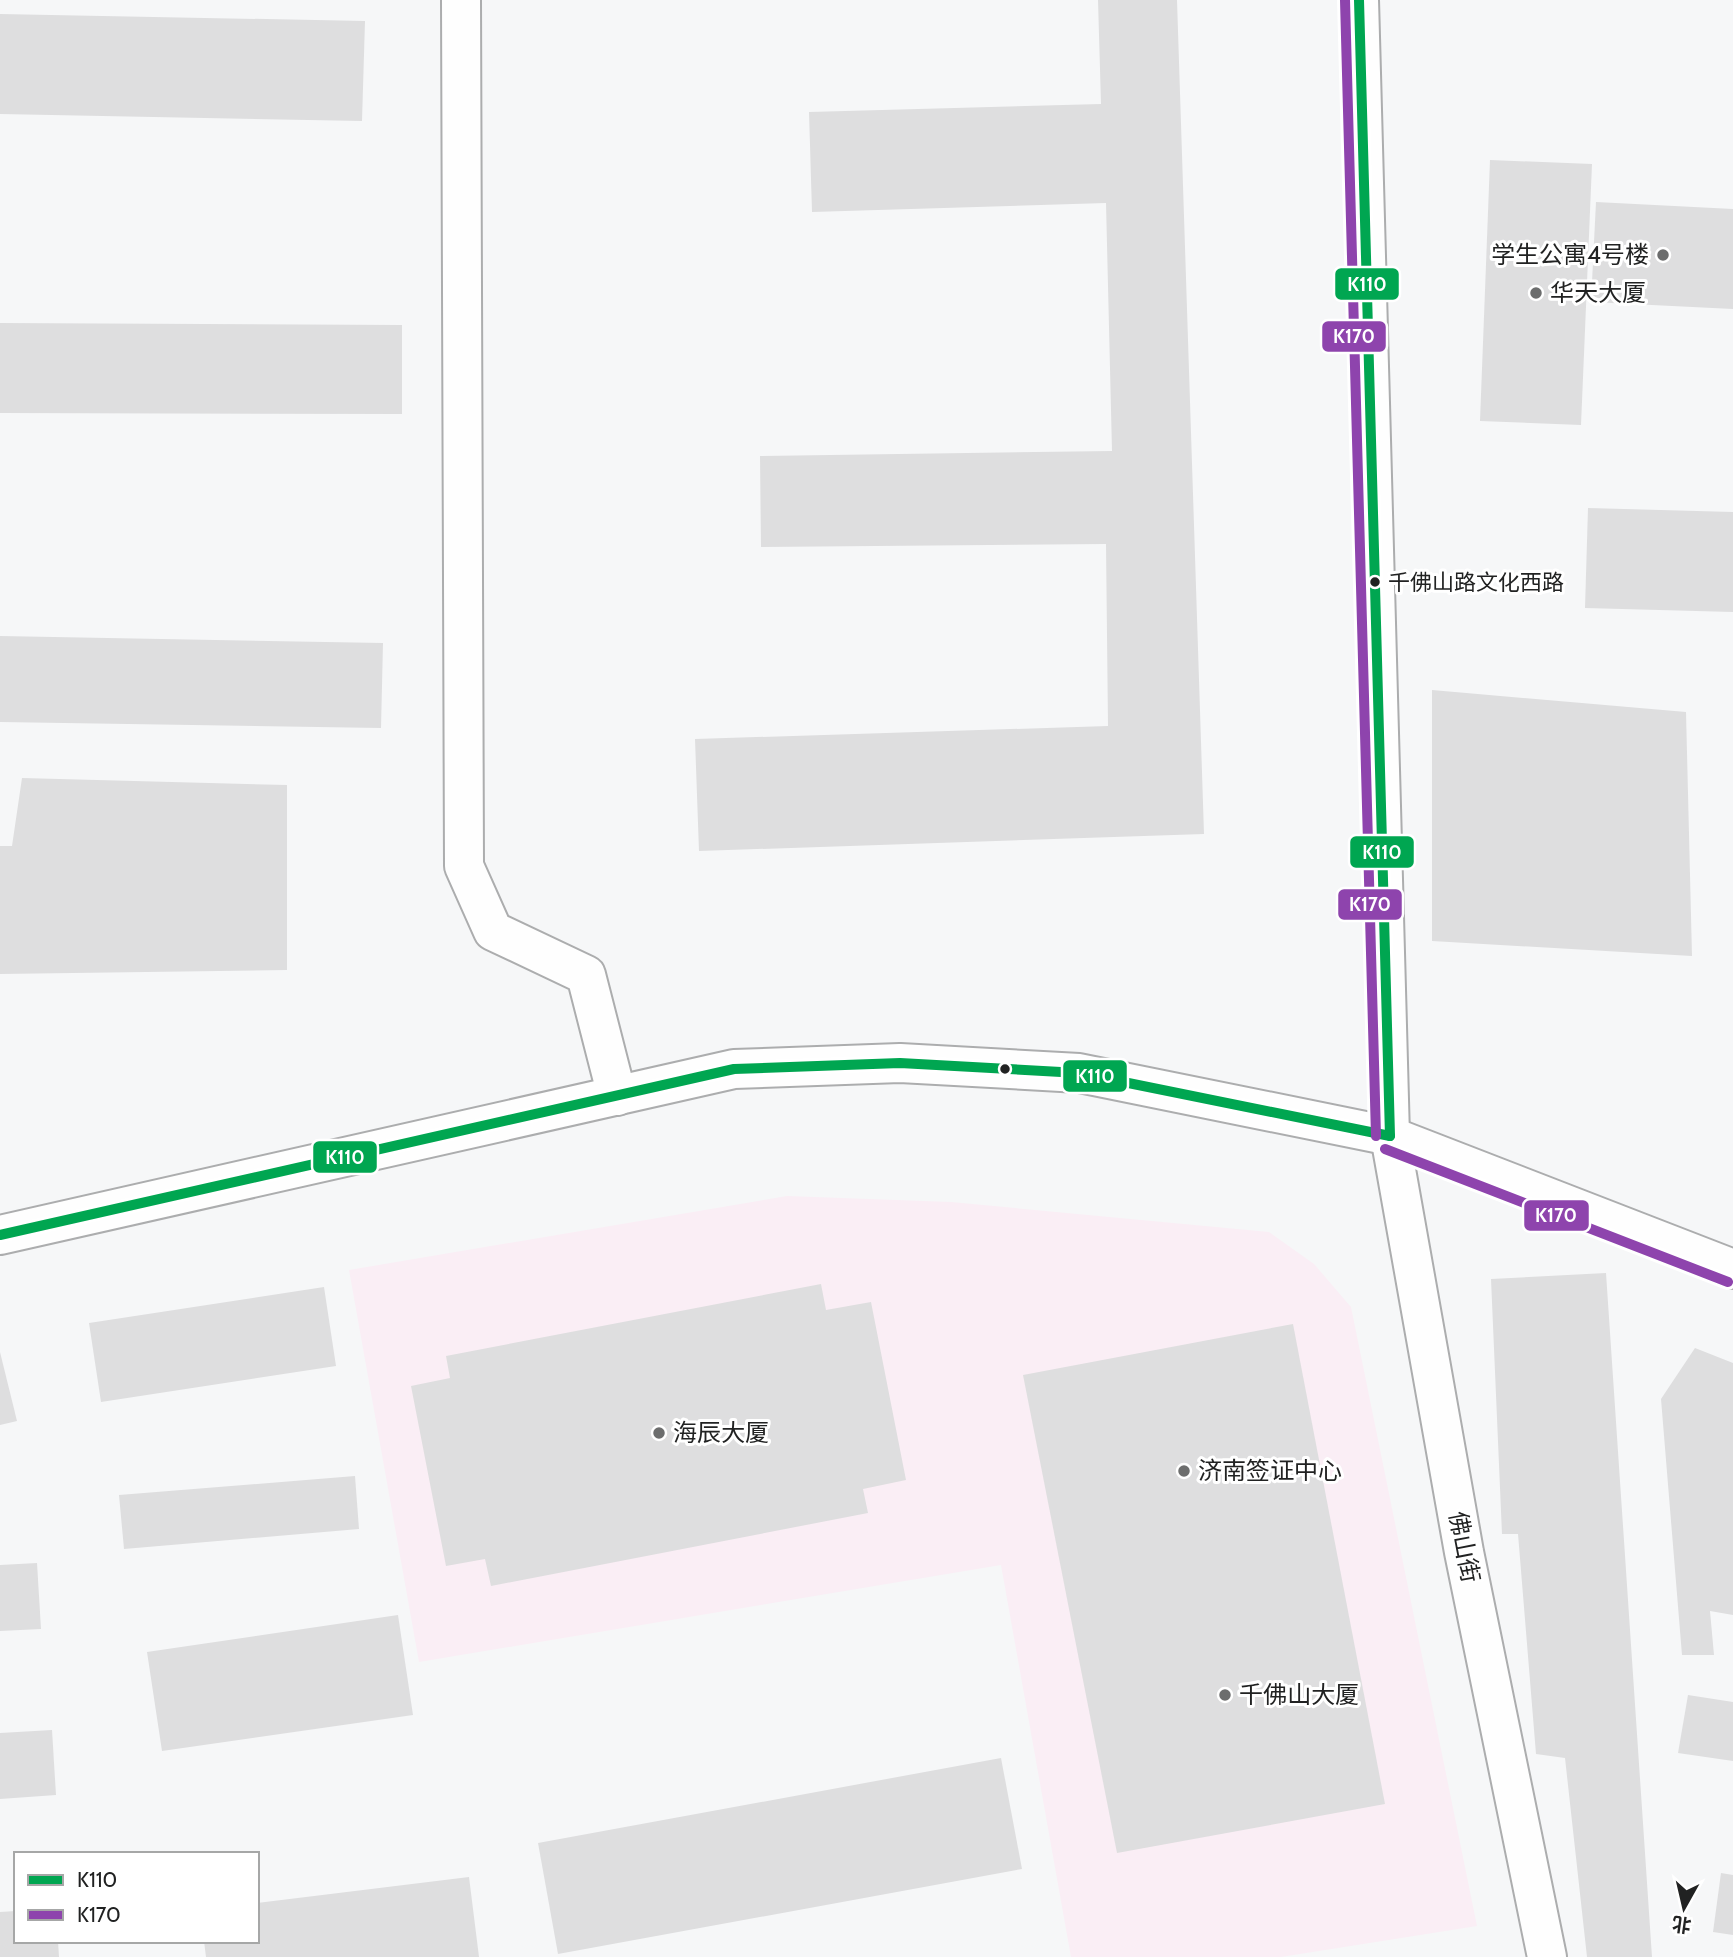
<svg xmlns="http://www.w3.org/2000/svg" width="1733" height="1957" viewBox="0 0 1733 1957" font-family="Cabin,'Noto Sans SC',sans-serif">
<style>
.commercial{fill:#faeef5}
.building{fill:#dededf}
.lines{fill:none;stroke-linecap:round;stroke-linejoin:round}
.minor-casing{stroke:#acadae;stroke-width:42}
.tertiary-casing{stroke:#acadae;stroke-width:42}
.secondary-casing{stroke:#acadae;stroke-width:42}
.minor{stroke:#fefefe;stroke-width:38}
.tertiary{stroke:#fefefe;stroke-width:38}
.secondary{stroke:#fefefe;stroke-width:38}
.bus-1-casing{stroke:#fff;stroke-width:16}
.bus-2-casing{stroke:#fff;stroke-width:16}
.bus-1{stroke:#00a651;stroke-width:10}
.bus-2{stroke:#8e44ad;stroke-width:10}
.poi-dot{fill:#6c6d6d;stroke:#fff;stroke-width:2.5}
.bus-dot{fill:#212222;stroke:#fff;stroke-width:2.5}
.labels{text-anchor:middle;stroke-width:6;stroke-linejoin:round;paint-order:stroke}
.bus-label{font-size:22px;fill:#212222;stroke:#fff;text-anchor:start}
.poi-label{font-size:24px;fill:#212222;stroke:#fff;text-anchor:start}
.street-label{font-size:24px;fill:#212222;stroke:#fff}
.line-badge{stroke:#fff;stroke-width:2.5}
.badge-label{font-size:19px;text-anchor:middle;font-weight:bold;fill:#fff}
</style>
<rect width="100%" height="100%" fill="#f6f7f8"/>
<path class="commercial" d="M787,1196l164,6 318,30 45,32 37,43 126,619 -196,31h-210l-70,-392 -582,97 -70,-392z"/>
<g class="building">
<path d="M1098,0h79l27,834 -505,17 -4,-112 413,-13 -2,-182 -345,3 -1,-91 352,-5 -6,-248 -294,9 -3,-100 292,-8z"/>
<path d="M0,14l365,7 -3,100 -362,-7z"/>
<path d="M1490,160l102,4 -11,261 -101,-4z"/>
<path d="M1596,202l137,7v100l-142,-7z"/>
<path d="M0,323l402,2v89l-402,-1z"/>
<path d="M1588,508l145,4v100l-148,-4z"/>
<path d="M0,636l383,7 -2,85 -381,-6z"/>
<path d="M1432,690l254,22 6,244 -260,-15z"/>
<path d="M22,778l265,7v185l-287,4v-128h12z"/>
<path d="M1606,1273l46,684h-65l-22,-199 -29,-4 -18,-220h-16l-11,-255z"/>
<path d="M821,1284l5,26 45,-8 35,178 -43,9 5,24 -377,73 -6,-27 -39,7 -35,-180 39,-8 -4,-22z"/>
<path d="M324,1287l12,79 -235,36 -12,-79z"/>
<path d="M1293,1324l92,480 -268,49 -94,-478z"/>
<path d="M1695,1348l38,15v252l-23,-4 4,44h-32l-21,-256z"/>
<path d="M0,1352l17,69 -17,4z"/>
<path d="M355,1476l4,53 -235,20 -5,-54z"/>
<path d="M37,1563l4,66 -41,2v-66z"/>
<path d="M398,1615l15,100 -251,36 -15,-99z"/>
<path d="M1688,1695l45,7v59l-55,-8z"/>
<path d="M52,1730l4,65 -56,4v-66z"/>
<path d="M1001,1758l21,111 -464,85 -20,-111z"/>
<path d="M1721,1873l12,2v60l-20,-3z"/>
<path d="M469,1877l10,80h-273l-2,-16h53v-38z"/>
<path d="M16,1911v30h42l1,16h-59v-45z"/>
</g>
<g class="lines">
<g class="minor-casing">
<path id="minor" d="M461,0l3,866 29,65 93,44 31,121"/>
</g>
<g class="tertiary-casing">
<path id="tertiary" d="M1390,1136l74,416 83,405"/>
</g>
<g class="secondary-casing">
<g id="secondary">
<path d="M1359,0l31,1136"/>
<path d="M0,1235l734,-166 166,-6 179,10 311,63 343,133"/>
</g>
</g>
<use href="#minor" class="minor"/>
<use href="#tertiary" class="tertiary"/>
<use href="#secondary" class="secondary"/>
<g class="bus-1-casing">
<g id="bus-1">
<path d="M1359,0l31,1136"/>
<path d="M0,1235l734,-166 166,-6 179,10 311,63"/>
</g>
</g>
<g class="bus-2-casing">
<g id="bus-2">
<path d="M1345,0l31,1136"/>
<path d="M1385,1149l343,133"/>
</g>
</g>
<use href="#bus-1" class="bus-1"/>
<use href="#bus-2" class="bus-2"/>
</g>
<g class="poi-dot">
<circle cx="1663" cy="255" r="7"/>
<circle cx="1536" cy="293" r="7"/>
<circle cx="659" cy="1433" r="7"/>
<circle cx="1184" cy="1471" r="7"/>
<circle cx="1225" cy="1695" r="7"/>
</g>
<g class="bus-dot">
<circle cx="1375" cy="582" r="6"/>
<circle cx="1005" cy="1069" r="6"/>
</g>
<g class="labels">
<g class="bus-label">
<text x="1388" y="590">千佛山路文化西路</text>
</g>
<g class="poi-label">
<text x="1649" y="263" text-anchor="end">学生公寓4号楼</text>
<text x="1550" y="301">华天大厦</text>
<text x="673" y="1441">海辰大厦</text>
<text x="1198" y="1479">济南签证中心</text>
<text x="1239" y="1703">千佛山大厦</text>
</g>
<g class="street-label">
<text transform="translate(1464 1547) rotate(79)" y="8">佛山街</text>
</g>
</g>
<g class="line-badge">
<rect x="1334" y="267" width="66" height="34" rx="7" fill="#00a651"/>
<rect x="1321" y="320" width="66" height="33" rx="7" fill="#8e44ad"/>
<rect x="1349" y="835" width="66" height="34" rx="7" fill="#00a651"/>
<rect x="1337" y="888" width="66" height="33" rx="7" fill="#8e44ad"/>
<rect x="1062" y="1059" width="66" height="34" rx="7" fill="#00a651"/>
<rect x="312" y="1140" width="66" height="34" rx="7" fill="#00a651"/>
<rect x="1523" y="1199" width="67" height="33" rx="7" fill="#8e44ad"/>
</g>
<g class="badge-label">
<text x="1367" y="291">K110</text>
<text x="1354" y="343">K170</text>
<text x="1382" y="859">K110</text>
<text x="1370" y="911">K170</text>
<text x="1095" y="1083">K110</text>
<text x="345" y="1164">K110</text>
<text x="1556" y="1222">K170</text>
</g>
<rect x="14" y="1852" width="245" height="91" fill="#ffffff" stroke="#a6a7a7" stroke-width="2"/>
<rect x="28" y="1875" width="35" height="10" fill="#00a651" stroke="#a6a7a7" stroke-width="2"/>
<text x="77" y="1887" font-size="21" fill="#212222">K110</text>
<rect x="28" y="1910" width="35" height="10" fill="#8e44ad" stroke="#a6a7a7" stroke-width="2"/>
<text x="77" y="1922" font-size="21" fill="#212222">K170</text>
<g transform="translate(1684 1908) rotate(188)" stroke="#ffffff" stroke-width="5" paint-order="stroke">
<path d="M0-5L12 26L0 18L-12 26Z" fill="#212222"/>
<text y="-10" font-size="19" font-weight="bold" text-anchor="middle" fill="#212222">北</text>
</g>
</svg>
